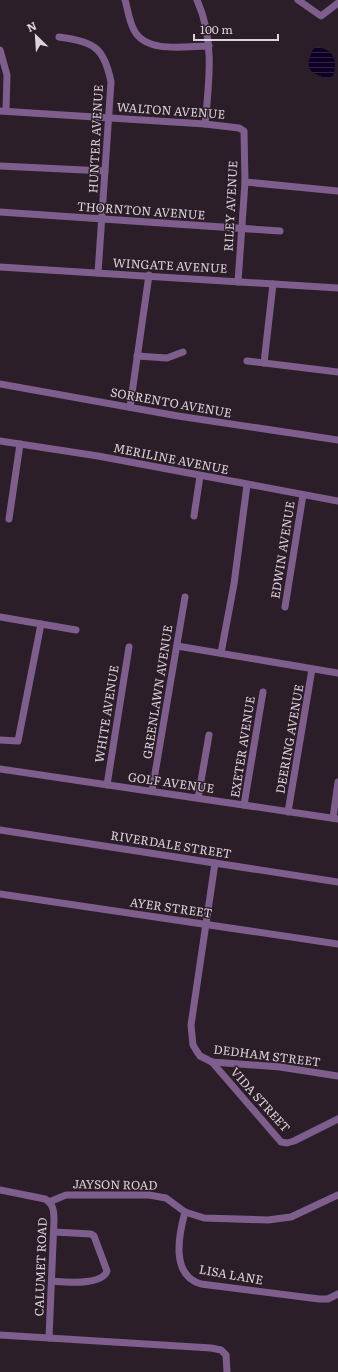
<svg xmlns="http://www.w3.org/2000/svg" width="338" height="1372" viewBox="0 0 338 1372" font-family="Literata,serif">
<style>
.water{fill:url(#water-rules)}
.lines{fill:none;stroke-linecap:round;stroke-linejoin:round}
.minor{stroke:#7e5e8d;stroke-width:7}
.labels{text-anchor:middle;stroke-width:3;stroke-linejoin:round;paint-order:stroke}
.street-label{font-size:12px;fill:#ddd3da;stroke:#2c1e28}
</style>
<defs>
<pattern id="water-rules" width="6" height="5" patternUnits="userSpaceOnUse"><rect width="6" height="5" fill="#0c0124"/><path d="M0 2.5h6" fill="none" stroke="#2f2543"/></pattern>
</defs>
<rect width="100%" height="100%" fill="#2c1e28"/>
<path class="water" d="M318,47c16,3 20,14 15,29l-7,2c-19,-6 -21,-11 -13,-29z"/>
<g class="lines">
<g class="minor">
<path d="M125,0c3,10 4,21 9,30 12,24 52,16 75,16"/>
<path d="M197,0c18,40 12,82 8,124"/>
<path d="M298,0l23,16 17,-13"/>
<path d="M59,37c34,5 45,9 52,45l-13,191"/>
<path d="M0,50l7,25 -1,36"/>
<path d="M0,111l205,13 34,4 5,3 1,51 -7,100"/>
<path d="M0,166l105,5"/>
<path d="M245,182l93,9"/>
<path d="M0,212l280,19"/>
<path d="M0,267l338,21"/>
<path d="M137,356l30,2 16,-6"/>
<path d="M247,361l91,11"/>
<path d="M264,363l9,-79"/>
<path d="M0,384l178,32 160,24"/>
<path d="M130,407l19,-132"/>
<path d="M0,441l98,15 240,45"/>
<path d="M194,516l6,-40"/>
<path d="M9,519l11,-75"/>
<path d="M285,607l18,-112"/>
<path d="M0,617l76,13"/>
<path d="M177,646l161,27"/>
<path d="M221,653l13,-69 13,-99"/>
<path d="M0,740l18,1 23,-117"/>
<path d="M0,769l338,50"/>
<path d="M107,785l22,-138"/>
<path d="M152,791l33,-194"/>
<path d="M198,798l11,-63"/>
<path d="M244,805l19,-113"/>
<path d="M288,812l24,-143"/>
<path d="M333,818l5,-36"/>
<path d="M0,830l338,52"/>
<path d="M215,863l-24,162 2,20 3,5 4,6 12,6 68,5 58,9"/>
<path d="M0,894l338,50"/>
<path d="M212,1062l69,80 6,1 7,-2 44,-22"/>
<path d="M0,1190l45,9c8,4 9,12 9,21l-5,118"/>
<path d="M49,1202l17,-7h83l17,3 19,14 19,6 64,2 23,-3 47,-22"/>
<path d="M185,1212c-6,22 -15,63 16,72l118,15h9l10,-5"/>
<path d="M52,1281c12,1 50,5 55,-10l-13,-35 -3,-2 -37,-2"/>
<path d="M0,1335l211,13 10,2 5,5 1,17"/>
</g>
</g>
<g class="labels">
<g class="street-label">
<text transform="translate(171 111) rotate(4)" y="4">WALTON AVENUE</text>
<text transform="translate(96 139) rotate(-87)" y="4">HUNTER AVENUE</text>
<text transform="translate(231 206) rotate(-87)" y="4">RILEY AVENUE</text>
<text transform="translate(141 211) rotate(4)" y="4">THORNTON AVENUE</text>
<text transform="translate(170 266) rotate(3)" y="4">WINGATE AVENUE</text>
<text transform="translate(171 403) rotate(10)" y="4">SORRENTO AVENUE</text>
<text transform="translate(171 459) rotate(11)" y="4">MERILINE AVENUE</text>
<text transform="translate(283 550) rotate(-81)" y="4">EDWIN AVENUE</text>
<text transform="translate(158 692) rotate(-81)" y="4">GREENLAWN AVENUE</text>
<text transform="translate(107 714) rotate(-81)" y="4">WHITE AVENUE</text>
<text transform="translate(290 739) rotate(-80)" y="4">DEERING AVENUE</text>
<text transform="translate(243 747) rotate(-81)" y="4">EXETER AVENUE</text>
<text transform="translate(171 783) rotate(8)" y="4">GOLF AVENUE</text>
<text transform="translate(171 845) rotate(9)" y="4">RIVERDALE STREET</text>
<text transform="translate(171 908) rotate(8)" y="4">AYER STREET</text>
<text transform="translate(267 1056) rotate(7)" y="4">DEDHAM STREET</text>
<text transform="translate(260 1100) rotate(48)" y="4">VIDA STREET</text>
<text transform="translate(115 1185) rotate(1)" y="4">JAYSON ROAD</text>
<text transform="translate(41 1267) rotate(-88)" y="4">CALUMET ROAD</text>
<text transform="translate(231 1275) rotate(10)" y="4">LISA LANE</text>
</g>
</g>
<g transform="translate(36 36) rotate(335)" stroke="#2c1e28" stroke-width="3" paint-order="stroke">
<path d="M0-3L7 15L0 10L-7 15Z" fill="#ddd3da"/>
<text y="-6" font-size="11" font-weight="bold" text-anchor="middle" fill="#ddd3da">N</text>
</g>
<path d="M194 34v6h84v-6" fill="none" stroke="#ddd3da" stroke-width="2"/>
<text x="200" y="34" font-size="12" fill="#ddd3da" stroke="#2c1e28" stroke-width="3" paint-order="stroke">100 m</text>
</svg>
